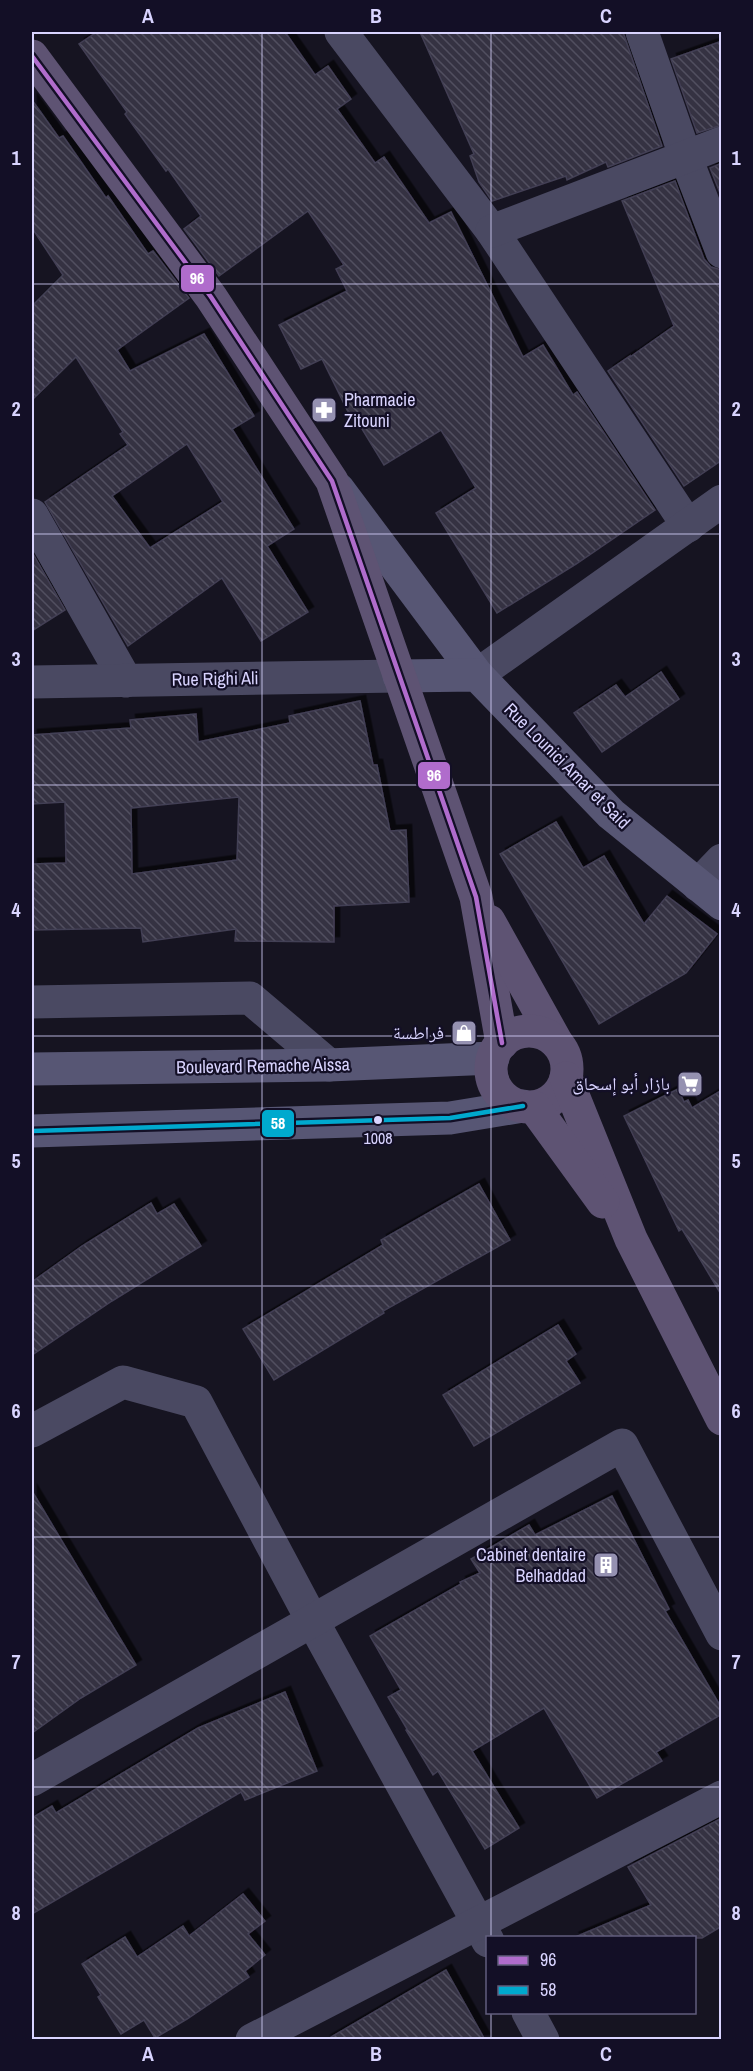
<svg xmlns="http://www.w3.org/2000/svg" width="753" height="2071" viewBox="0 0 753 2071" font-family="'Archivo Narrow','Noto Naskh Arabic',sans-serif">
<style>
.building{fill:url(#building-back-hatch);stroke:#433f54;stroke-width:1.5;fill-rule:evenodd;filter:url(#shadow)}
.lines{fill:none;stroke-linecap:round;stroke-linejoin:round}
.minor{stroke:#4a4962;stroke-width:33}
.tertiary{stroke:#4a4962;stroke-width:33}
.secondary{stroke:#575674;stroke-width:33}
.primary{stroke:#5e5373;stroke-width:33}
.bus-1-casing{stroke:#130f26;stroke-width:9}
.bus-2-casing{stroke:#130f26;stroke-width:9}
.bus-1{stroke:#b06ccc;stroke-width:4.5}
.bus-2{stroke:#00a9ce;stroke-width:4.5}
.grid{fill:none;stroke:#d9d4ff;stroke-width:1.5;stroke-opacity:0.55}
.bus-dot{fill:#d9d4ff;stroke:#130f26;stroke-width:2}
.labels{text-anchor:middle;stroke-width:4.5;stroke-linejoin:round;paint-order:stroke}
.bus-label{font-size:16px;fill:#d9d4ff;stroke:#130f26}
.poi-label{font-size:18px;fill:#d9d4ff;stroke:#130f26;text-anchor:end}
.street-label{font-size:18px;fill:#d9d4ff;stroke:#130f26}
.line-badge{stroke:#130f26;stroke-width:2}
.badge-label{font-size:16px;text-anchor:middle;font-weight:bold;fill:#fff}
.neatline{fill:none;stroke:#d9d4ff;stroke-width:2}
.grid-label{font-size:20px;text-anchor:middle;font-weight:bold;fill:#d9d4ff}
</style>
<defs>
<pattern id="building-back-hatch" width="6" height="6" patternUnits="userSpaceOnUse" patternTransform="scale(1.5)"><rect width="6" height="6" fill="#343243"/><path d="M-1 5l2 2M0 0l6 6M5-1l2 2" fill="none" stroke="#514f5f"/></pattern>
<filter id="shadow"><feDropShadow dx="5.5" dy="-5.5" stdDeviation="0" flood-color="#0009"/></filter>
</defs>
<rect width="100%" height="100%" fill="#161421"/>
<g class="building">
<path d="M97,32h188l30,43 13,-9 23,33 -14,10 38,54 9,-6 45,66 22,-11 72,145 20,-12 30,50 4,-3 78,118 -79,54 -79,49 -61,-100 40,-25 -35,-58 -57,35 -28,-46 -4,1 -30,-61 -21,10 -22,-44 68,-34 -11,-22 8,-4 -36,-54 -89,65 -35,-47 17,-13 -33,-47 -2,2 -41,-57 2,-2 -48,-68z"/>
<path d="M420,32h203l39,114 -54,21 -2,-5 -39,18 -1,-4 -74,25 -13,-19 -9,-26 4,-2z"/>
<path d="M722,41v84l-25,8 -26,-74z"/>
<path d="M32,100l27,38 4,-2 43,62 2,-2 40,58 5,-3 36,47 -72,52 13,21 74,-37 50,82 -22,13 62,100 -27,17 41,66 -47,29 -39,-63 -94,68 -83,-144 83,-57 -8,-11 3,-2 -47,-75 -44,43v-94l31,-31 -31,-47zM187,444l36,58 -73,46 -38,-52z"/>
<path d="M722,163v35l-12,-30z"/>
<path d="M675,181l29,78 7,8 11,3v190l-38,26 -76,-115 22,-15v1l44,-31 -52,-125z"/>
<path d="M32,552l33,58 -33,21z"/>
<path d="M661,672l18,27 -77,53 -28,-39 42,-28 9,12z"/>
<path d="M360,701l13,64h4l13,66 16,-1 3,72 -75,4v36l-99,-1 1,-12 -93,13 -2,-14 -109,2v-66l34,-1 -1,-61 -33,2v-69l99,-7 -1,-8 66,-6 2,28 92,-19 -1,-7zM239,797l-2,63 -105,14 -1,-66z"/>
<path d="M556,822l27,46 21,-12 40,68 23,-28 50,38 -31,39 -87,51 -99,-170z"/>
<path d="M678,1089l6,13 4,-2 4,8 30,-18v206l-40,-67 -3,2 -55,-115z"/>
<path d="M479,1184l31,56 -127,71 1,2 -110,67 -31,-51 140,-84 -2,-5z"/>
<path d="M151,1203l6,11 17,-10 27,42 -89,55 -80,54v-73l50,-36z"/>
<path d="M558,1325l18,29 -10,7 14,22 -106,63 -31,-51z"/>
<path d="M32,1491l104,174 -55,33 -49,35z"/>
<path d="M612,1496l57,113 -4,2 57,98v5l-66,38 6,9 -65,37 -53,-90 -72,43 47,77 -34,21 -47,-78 -5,4 -27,-45 1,-1 -19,-32 13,-7 -31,-54 91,-52 -1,-2 20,-9 -9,-14 58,-34 6,10z"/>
<path d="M285,1692l32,79 -72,29 -4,-8 -209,122v-96l20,-12 4,7 142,-85z"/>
<path d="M722,1818v108l-20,12h-129l78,-33 -23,-38z"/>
<path d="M243,1894l22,27 -17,13 17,21 -20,16 4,6 -62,42 -32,19 -11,-18 -23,14 -23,-37 3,-2 -19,-31 43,-27 12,20 46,-31 6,10z"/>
<path d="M446,1970l39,70h-159z"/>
</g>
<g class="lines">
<g class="minor">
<path d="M341,32l151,199 196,295"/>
<path d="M642,32l44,126 36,94"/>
<path d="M492,231l230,-88"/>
<path d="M32,515l94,166"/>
<path d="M477,675l245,-174"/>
<path d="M32,682l367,-6"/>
<path d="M32,1002l218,-4 79,67"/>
<path d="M32,1431l91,-49 73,20 116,218 176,321"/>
<path d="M32,1780l590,-335 100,189"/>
<path d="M528,2012l15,28"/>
<path d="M252,2040l470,-243"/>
</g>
<path class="tertiary" d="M698,885l24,-25"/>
<g class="secondary">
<path d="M338,489l139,186"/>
<path d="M399,676l78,-1 134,139 111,90"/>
<path d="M32,1069l297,-4 164,-7"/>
<path d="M32,1131l418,-13 73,-12"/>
</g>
<g class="primary">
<path d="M32,56l179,241 121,184 144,416 26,146"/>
<path d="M489,921l68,122"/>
<circle cx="529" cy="1069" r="38"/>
<path d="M566,1078l65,161 91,180"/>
<path d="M534,1107l69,95"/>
</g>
<g class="bus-1-casing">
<path id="bus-1" d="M32,56l179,241 121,184 144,416 26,146"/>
</g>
<g class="bus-2-casing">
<path id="bus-2" d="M32,1131l418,-13 73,-12"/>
</g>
<use href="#bus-1" class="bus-1"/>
<use href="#bus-2" class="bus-2"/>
</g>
<path class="grid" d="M262,32v2008M491,32v1906M32,284h690M32,534h690M32,785h690M32,1036h690M32,1286h690M32,1537h690M32,1787h690M491,2012v28"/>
<defs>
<g id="pharmacy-square" transform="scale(1.35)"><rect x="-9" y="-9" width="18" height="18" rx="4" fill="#9591b1" stroke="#130f26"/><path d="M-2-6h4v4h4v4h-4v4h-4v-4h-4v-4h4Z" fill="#fff"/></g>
<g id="shop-square" transform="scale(1.35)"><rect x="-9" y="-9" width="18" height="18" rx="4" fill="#9591b1" stroke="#130f26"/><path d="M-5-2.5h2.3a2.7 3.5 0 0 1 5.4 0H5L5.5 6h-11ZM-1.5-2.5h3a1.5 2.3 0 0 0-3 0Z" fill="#fff"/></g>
<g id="supermarket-square" transform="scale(1.35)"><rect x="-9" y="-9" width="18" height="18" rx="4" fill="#9591b1" stroke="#130f26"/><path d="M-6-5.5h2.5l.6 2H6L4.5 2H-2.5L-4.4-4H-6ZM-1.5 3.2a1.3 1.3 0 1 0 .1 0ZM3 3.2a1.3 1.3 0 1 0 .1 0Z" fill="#fff"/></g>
<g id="building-square" transform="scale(1.35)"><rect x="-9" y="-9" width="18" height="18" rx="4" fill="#9591b1" stroke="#130f26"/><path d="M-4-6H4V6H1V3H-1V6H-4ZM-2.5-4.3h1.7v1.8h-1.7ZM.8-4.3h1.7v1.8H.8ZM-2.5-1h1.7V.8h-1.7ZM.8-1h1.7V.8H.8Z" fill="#fff"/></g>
</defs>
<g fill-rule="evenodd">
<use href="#pharmacy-square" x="324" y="410"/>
<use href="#shop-square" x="464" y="1033"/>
<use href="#supermarket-square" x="690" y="1084"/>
<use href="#building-square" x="606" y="1565"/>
</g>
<circle class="bus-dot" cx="378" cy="1120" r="5"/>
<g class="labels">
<g class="bus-label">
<text x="378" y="1144">1008</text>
</g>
<g class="poi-label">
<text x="344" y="406" text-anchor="start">Pharmacie<tspan x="344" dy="21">Zitouni</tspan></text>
<text x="444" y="1039">فراطسة</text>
<text x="670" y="1090">بازار أبو إسحاق</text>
<text x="586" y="1561">Cabinet dentaire<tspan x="586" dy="21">Belhaddad</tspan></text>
</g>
<g class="street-label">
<text transform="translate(215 679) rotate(-1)" y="6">Rue Righi Ali</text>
<text transform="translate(567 766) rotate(45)" y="6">Rue Lounici Amar et Said</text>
<text transform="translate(263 1066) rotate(-1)" y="6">Boulevard Remache Aissa</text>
</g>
</g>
<g class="line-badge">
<rect x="180" y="264" width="35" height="29" rx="6" fill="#b06ccc"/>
<rect x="417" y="761" width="34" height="29" rx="6" fill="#b06ccc"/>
<rect x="261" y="1109" width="34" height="29" rx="6" fill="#00a9ce"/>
</g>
<g class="badge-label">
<text x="197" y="284">96</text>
<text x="434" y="781">96</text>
<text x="278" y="1129">58</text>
</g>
<rect width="753" height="2071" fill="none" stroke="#130f26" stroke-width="66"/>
<rect x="486" y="1936" width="210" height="78" fill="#130f26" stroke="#625e7d" stroke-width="1.5"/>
<rect x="498" y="1956" width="30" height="9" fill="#b06ccc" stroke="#625e7d" stroke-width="1.5"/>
<text x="540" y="1966" font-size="18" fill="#d9d4ff">96</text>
<rect x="498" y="1986" width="30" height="9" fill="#00a9ce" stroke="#625e7d" stroke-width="1.5"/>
<text x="540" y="1996" font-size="18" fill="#d9d4ff">58</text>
<rect x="33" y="33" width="687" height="2005" class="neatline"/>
<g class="grid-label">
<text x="148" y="23">A</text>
<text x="376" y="23">B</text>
<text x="606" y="23">C</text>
<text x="16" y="165">1</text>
<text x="736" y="165">1</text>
<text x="16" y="416">2</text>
<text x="736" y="416">2</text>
<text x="16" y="666">3</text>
<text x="736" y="666">3</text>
<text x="16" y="917">4</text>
<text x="736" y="917">4</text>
<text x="16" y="1168">5</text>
<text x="736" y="1168">5</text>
<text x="16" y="1418">6</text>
<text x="736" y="1418">6</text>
<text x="16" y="1669">7</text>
<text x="736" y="1669">7</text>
<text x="16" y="1920">8</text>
<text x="736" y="1920">8</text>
<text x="148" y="2061">A</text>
<text x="376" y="2061">B</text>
<text x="606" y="2061">C</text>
</g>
</svg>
